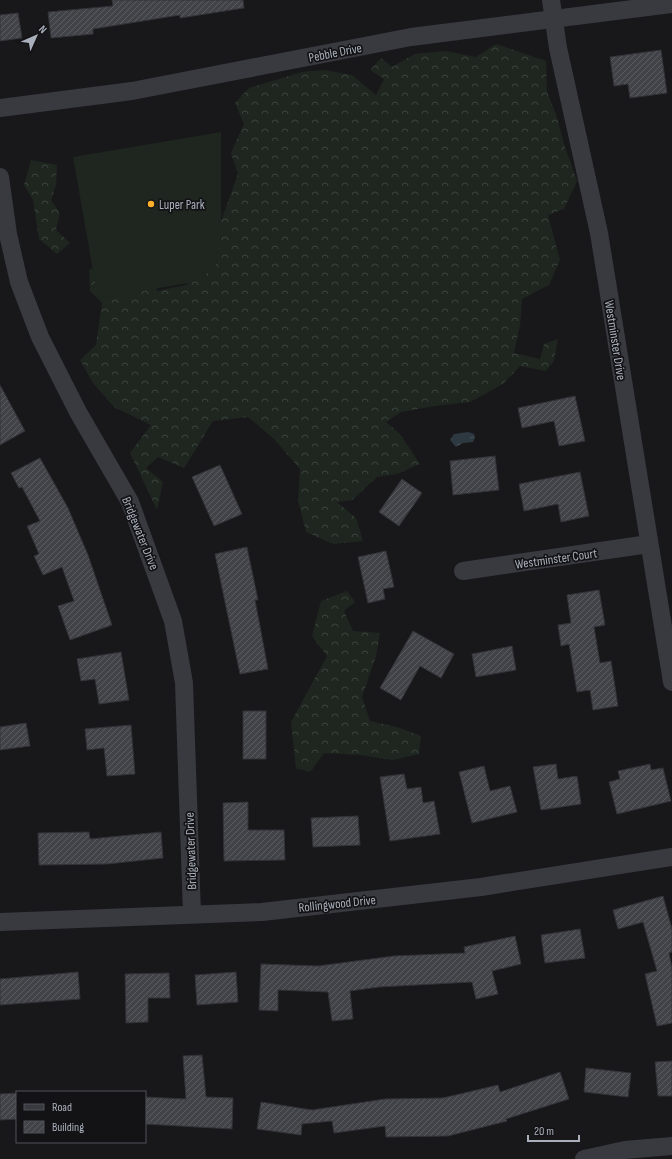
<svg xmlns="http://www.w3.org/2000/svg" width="672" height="1159" viewBox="0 0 672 1159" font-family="'Sofia Sans Condensed',sans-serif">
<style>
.forest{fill:url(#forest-crowns)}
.pitch{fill:#1e261f}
.water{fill:url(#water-ripples)}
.building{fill:url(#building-hatch);stroke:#323237}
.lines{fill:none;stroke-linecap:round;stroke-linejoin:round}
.street{stroke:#393a40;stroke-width:18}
.poi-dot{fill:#ffb12c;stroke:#131316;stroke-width:1.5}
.labels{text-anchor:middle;stroke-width:3.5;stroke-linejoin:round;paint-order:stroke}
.street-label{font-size:13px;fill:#aab0bb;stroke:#131316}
.poi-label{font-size:13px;fill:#aab0bb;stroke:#131316;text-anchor:start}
</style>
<defs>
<pattern id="forest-crowns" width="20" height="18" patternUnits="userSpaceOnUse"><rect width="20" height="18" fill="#1e261f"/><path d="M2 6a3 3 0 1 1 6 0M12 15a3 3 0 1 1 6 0" fill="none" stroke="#3c433e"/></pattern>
<pattern id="water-ripples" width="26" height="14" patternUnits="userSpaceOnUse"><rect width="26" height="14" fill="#2d3840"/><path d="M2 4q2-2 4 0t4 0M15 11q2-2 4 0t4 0" fill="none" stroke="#49525a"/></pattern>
<pattern id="building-hatch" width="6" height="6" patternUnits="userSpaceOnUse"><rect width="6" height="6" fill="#424348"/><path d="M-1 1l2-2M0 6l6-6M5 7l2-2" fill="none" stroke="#5b5c60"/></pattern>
</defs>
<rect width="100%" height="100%" fill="#18181b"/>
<g class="forest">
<path d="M496,44l50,17 1,31 9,22 9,33 12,34 -13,28 -16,6 12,45 -11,25 -27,14 -2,26 -6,28 26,6 4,-15 14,-5 -4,22 -8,10 -26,-5 -17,18 -33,18 -35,4 -34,6 -15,10 14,12 20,30 -23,10 -20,3 -25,23 -15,2 19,16 7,23 -30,3 -27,-12 -8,-32 2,-31 -26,-30 -26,-22 -35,4 -29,47 -26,-11 -12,11 17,14 -6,28 -27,-57 21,-28 -37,-18 -21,-24 -13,-23 16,-15 6,-42 -12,-12 -1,-21 15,-8 45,10 8,19 29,-6 29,-26 4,-32 19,-53 -7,-21 13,-29 -9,-21 14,-15 53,-16 22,-2 28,5 24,20 8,-16 -14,-9 11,-12 11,9 23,-13 31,-3 30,6z"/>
<path d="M31,160l26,5 -1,20 -5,15 9,13 -4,17 14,13 -13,11 -18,-15 -6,-39 -9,-15z"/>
<path d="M347,591l8,11 -11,9 9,20 27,2 -4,23 -14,41 8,24 27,6 24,9 -2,18 -26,6 -33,-5 -36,-2 -14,19 -14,-4 -5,-46 36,-66 -15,-20 9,-35z"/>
</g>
<path class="pitch" d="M221,132v100l-6,36 -22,14 -95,17 -25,-142z"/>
<path class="water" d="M468,432l6,2 1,3 -2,5 -10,1 -7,4 -6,-7 4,-6z"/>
<g class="building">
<path d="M112,0h131l1,8 -64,10v-3l-87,14v5l-42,4 -3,-26 65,-6z"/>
<path d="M18,13l4,25 -22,3v-26z"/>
<path d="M661,50l6,43 -37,5 -2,-14 -14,2 -4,-29z"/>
<path d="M0,385l25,46 -25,14z"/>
<path d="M575,396l10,45 -26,5 -5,-25 -32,7 -4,-20z"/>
<path d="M495,456l4,34 -46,5 -3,-34z"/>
<path d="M40,458l28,50 20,47 24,70 -42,15 -12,-34 16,-5 -12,-34 -19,8 -9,-19 5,-2 -12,-28 13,-5 -18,-34 -3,1 -8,-15z"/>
<path d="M220,465l22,49 -28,12 -22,-49z"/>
<path d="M580,472l9,44 -28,6 -3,-18 -34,7 -5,-27z"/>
<path d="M402,479l20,14 -23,33 -20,-14z"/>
<path d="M247,547l11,53h-3l13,69 -28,5 -25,-120z"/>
<path d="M386,551l8,36 -11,2 2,10 -17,4 -10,-46z"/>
<path d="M599,590l6,35 -11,2 6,36 11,-2 7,45 -25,4 -3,-20 -13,2 -8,-48 -8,2 -3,-21 13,-2 -4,-28z"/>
<path d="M413,631l41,23 -13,24 -21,-12 -19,34 -21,-12z"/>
<path d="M512,646l4,24 -40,7 -4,-23z"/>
<path d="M121,652l8,48 -30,4 -4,-25 -14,2 -4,-22z"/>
<rect x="243" y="711" width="23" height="48"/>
<path d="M26,723l4,23 -30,4v-23z"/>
<path d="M131,725l4,49 -28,2 -3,-28 -17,2 -2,-21z"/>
<path d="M556,764l2,15 19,-3 4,28 -40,6 -8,-43z"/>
<path d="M650,764l1,6 12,-2 8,33 -54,13 -8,-32 11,-3 -2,-8z"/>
<path d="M484,766l6,25 20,-5 7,26 -45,11 -13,-51z"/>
<path d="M404,774l3,15 14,-2 2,16 11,-2 6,33 -50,7 -10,-64z"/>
<path d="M248,802v28h36l1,30 -61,1 -1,-58z"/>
<path d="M358,816l2,29 -47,2 -2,-29z"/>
<path d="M89,832l1,7 71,-7 2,26 -56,6 -68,1 -1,-32z"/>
<path d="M663,896l9,33v23l-3,1 3,15v55l-15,3 -12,-52 12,-3 -14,-49 -25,7 -5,-19z"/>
<path d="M580,929l5,29 -40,5 -4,-28z"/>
<path d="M515,936l6,28 -29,7 6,23 -22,5 -4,-17 -93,5 -29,4 3,28 -21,2 -4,-29 -50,-2v21l-19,-1 2,-46 57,2 76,-10 71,-3 -1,-6z"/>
<path d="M78,972l2,27 -80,6v-26z"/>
<path d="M236,972l2,30 -41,3 -2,-30z"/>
<path d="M169,973l1,25h-22v24l-22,1 -1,-49z"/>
<path d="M202,1055l4,42 27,1 -1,31 -87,-5v-27l41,2 -3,-43z"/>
<path d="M672,1061v35h-14l-3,-34z"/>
<path d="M586,1068l45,5 -3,24 -44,-5z"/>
<path d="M560,1072l9,27 -63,20 1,2 -59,15 -62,1 -1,-11 -51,7 -2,-12 -30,3 -1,11 -44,-6 4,-27 51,8 73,-11 58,-1 55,-13 2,7z"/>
<path d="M17,1093v26l-17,1v-26z"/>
</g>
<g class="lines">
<g class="street">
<path d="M551,0l7,48 41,185 73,449"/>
<path d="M0,108l132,-17 279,-54 261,-33"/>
<path d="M0,177l8,57 11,48 21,55 38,75 52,90 43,119 11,62 8,231"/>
<path d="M463,571l186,-27"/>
<path d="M0,922l262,-10 219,-25 191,-30"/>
<path d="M584,1159l41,-9 47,-4"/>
</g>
</g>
<circle class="poi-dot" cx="151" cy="204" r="4"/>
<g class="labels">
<g class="street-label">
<text transform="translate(335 52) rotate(-11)" y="5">Pebble Drive</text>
<text transform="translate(616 340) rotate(81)" y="5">Westminster Drive</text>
<text transform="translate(141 533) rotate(68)" y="5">Bridgewater Drive</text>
<text transform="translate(556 558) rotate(-8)" y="5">Westminster Court</text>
<text transform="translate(190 851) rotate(-92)" y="5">Bridgewater Drive</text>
<text transform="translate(337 903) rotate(-6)" y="5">Rollingwood Drive</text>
</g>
<g class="poi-label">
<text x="159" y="209">Luper Park</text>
</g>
</g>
<rect x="16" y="1091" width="130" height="52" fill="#131316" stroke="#4f5258"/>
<rect x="24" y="1104" width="20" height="6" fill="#393a40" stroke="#4f5258"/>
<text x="52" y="1111" font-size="12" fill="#aab0bb">Road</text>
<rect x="24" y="1121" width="20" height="12" fill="url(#building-hatch)" stroke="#4f5258"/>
<text x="52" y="1131" font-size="12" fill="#aab0bb">Building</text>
<g transform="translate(36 36) rotate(45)" stroke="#131316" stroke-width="3" paint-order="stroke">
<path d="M0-3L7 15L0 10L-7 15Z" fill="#aab0bb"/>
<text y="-6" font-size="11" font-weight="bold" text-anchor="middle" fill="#aab0bb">N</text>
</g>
<path d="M528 1135v6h51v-6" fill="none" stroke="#aab0bb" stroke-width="2"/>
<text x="534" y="1135" font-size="12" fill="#aab0bb" stroke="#131316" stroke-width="3" paint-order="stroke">20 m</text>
</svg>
